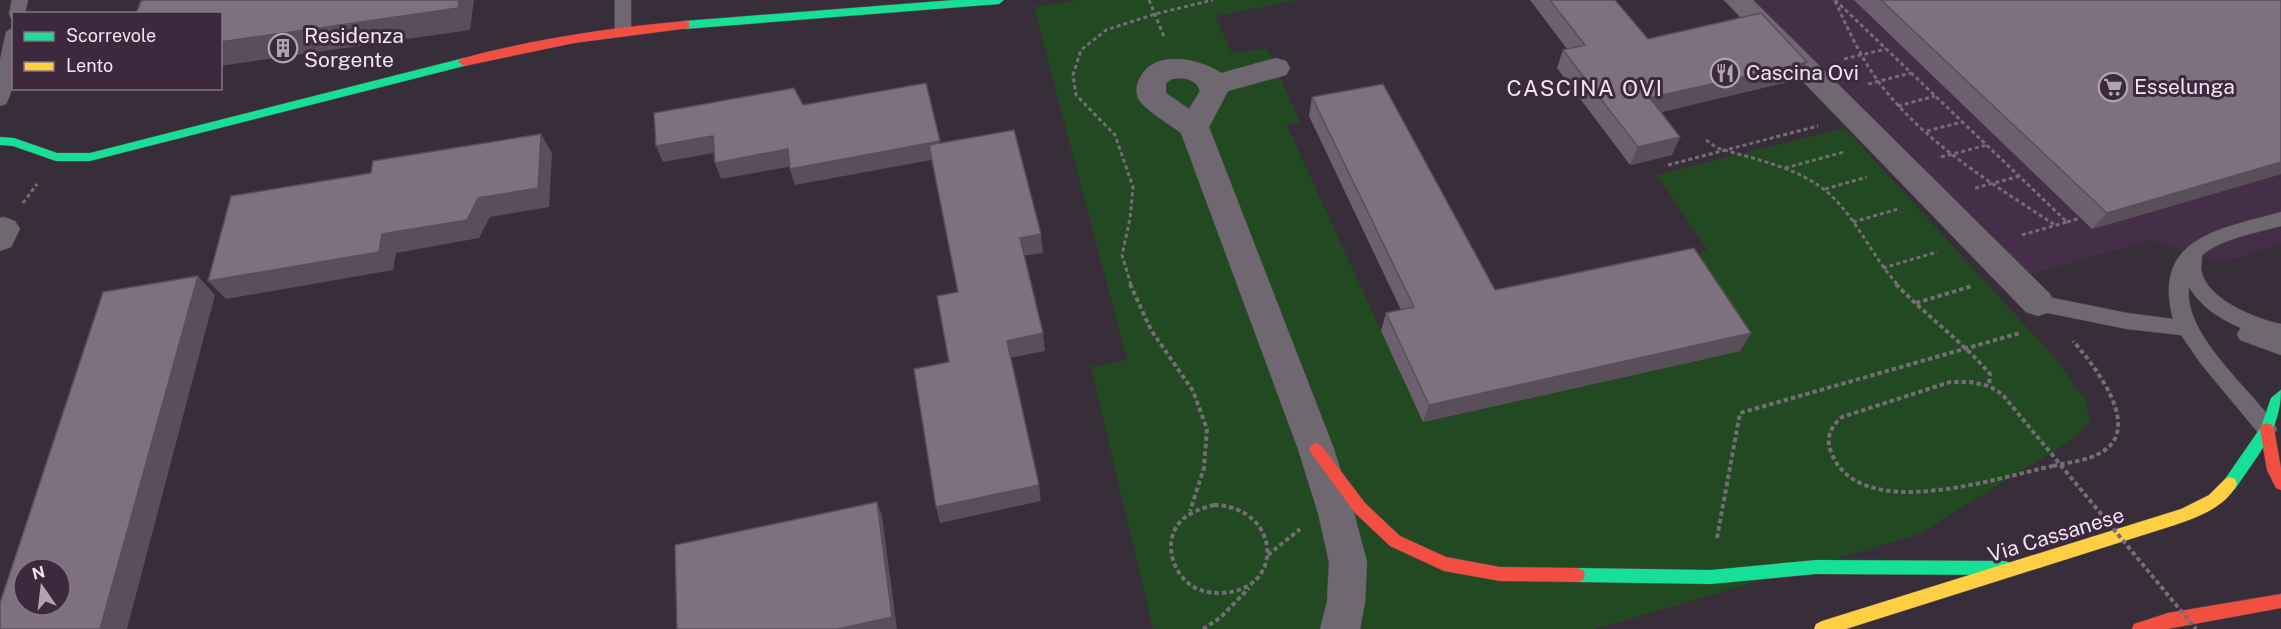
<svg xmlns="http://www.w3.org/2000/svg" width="2281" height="629" viewBox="0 0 2281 629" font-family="'Public Sans',sans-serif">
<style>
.built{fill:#452f48}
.green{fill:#224921}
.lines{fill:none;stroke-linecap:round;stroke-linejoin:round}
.lane-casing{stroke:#554d56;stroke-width:1}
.street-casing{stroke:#554d56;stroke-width:1}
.fast-casing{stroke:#554d56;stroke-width:1}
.slow-casing{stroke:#554d56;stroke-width:1}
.jam-casing{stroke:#554d56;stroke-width:1}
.path-far1{stroke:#746d75;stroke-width:3;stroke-dasharray:4 3;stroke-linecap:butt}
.path{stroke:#746d75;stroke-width:4;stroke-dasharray:4.5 3;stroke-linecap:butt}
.lane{fill:#706871;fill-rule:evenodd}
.street{fill:#706871;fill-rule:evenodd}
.fast{fill:#16e098;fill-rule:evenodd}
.slow{fill:#ffcf43;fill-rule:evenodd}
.jam{fill:#f24e42;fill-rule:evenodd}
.path-bridge{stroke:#746d75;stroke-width:4;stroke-dasharray:4.5 3;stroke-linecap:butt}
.wall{fill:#6d606e}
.shaded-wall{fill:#594e5a}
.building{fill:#7f7080;stroke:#594e5a;stroke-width:1.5;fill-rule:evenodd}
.labels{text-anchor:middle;stroke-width:6;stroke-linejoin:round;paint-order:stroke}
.poi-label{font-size:21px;fill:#f1e4f2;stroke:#3c293e;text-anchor:start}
.street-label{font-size:21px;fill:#f1e4f2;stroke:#3c293e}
.neighbourhood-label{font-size:22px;letter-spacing:1.5px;fill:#f1e4f2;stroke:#3c293e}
</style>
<rect width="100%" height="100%" fill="#382e39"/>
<path class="built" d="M1737,0h544v244l-58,18 -73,-22 -136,39z"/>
<path class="green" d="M1080,0h217l-82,16 17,37 35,-5 33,74 -14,2 137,298 260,-155 24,-18 -50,-74 188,-47 210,230 30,41 5,22 -20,20 -153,94 -322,94h-442l-62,-262 36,-7 -93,-353z"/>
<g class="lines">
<g class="lane-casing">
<g id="lane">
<path d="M12,0h16l-3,14h-11v4h-3l-2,-4z"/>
<path d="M615,0h16v30l-2,4h-12l-2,-4z"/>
<path d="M14,27c0,23 4,56 -8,77l-6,2v-46l6,-28z"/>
<path d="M2281,212v14c-25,7 -58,12 -79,29 0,4 -1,10 -1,14 4,30 55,50 80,55v31l-41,-15 -3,-6 4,-6c-21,-9 -40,-21 -52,-41 -6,47 58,98 85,136l3,6 -3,6 -7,3 -7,-3 -59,-71 -20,-29 -54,-6 -89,-18 -7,-3 -3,-5 3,-5 7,-3 89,18 46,6c-22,-83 49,-90 108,-107z"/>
</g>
</g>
<g class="street-casing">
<g id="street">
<path d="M1724,0h29l297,294 4,9 -4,9 -12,4 -12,-4z"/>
<path d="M1276,58l10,3 4,7 -4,7 -58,16 -19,36 125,322 20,64 13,49 -2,40 -5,27h-40l7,-27 2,-40 -11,-49 -20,-64 -117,-316c-10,-8 -38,-24 -43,-35 -3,-8 -1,-15 3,-22 15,-27 60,-17 80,-3zM1182,78c9,2 15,4 18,13l-11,18 -23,-16v-10l6,-4z"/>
<path d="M4,217l11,4 5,8 -9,18 -11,4v-33z"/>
</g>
</g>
<g class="fast-casing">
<g id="fast">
<path d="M954,0h50l-5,4 -314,25 -6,-4 6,-4z"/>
<path d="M464,58l4,1v6l-378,96h-34l-43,-15 -13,-1v-8l14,1 43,15h33z"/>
<path d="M2281,390c0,40 -24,66 -46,99l-5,2 -5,-2 -2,-5 2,-5 36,-52 10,-29z"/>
<path d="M1816,560l189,1 6,2 2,5 -2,5 -6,2 -189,-1 -105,10 -134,-2 -6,-2 -2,-5 2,-5 6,-2 134,2z"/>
</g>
</g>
<g class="slow-casing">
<path id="slow" d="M2230,477l5,2 2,5c-11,23 -39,33 -62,41l-329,104h-32l2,-5 6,-3 359,-112 28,-14 16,-16z"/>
</g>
<g class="jam-casing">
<g id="jam">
<path d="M685,21l4,1v6l-115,15 -110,23 -6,-4 2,-3c73,-20 149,-31 225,-38z"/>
<path d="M2267,423l5,2 2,4 7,39v22l-5,-2 -9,-18 -7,-41 2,-4z"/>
<path d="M1316,443l5,2 44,58 35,33 46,21 54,10 77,1 6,2 2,5 -2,5 -6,2 -77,-1 -56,-10 -54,-25 -35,-33 -44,-60 -2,-4 2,-4z"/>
<path d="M2281,594v14l-114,21h-35l2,-5 34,-11z"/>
</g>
</g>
<g class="path-far1">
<path d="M1149,0l16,39"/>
<path d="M1835,0l232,222 -45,13"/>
<path d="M1835,1c13,28 25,55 43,80 46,62 115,103 177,144"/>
<path d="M1844,59l42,-10"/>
<path d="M1868,84l43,-11"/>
<path d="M1898,106l37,-10"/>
<path d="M1927,131l35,-9"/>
<path d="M1706,140l11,8c43,13 94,21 124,58 21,24 35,55 57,79"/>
<path d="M1941,157l46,-12"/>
<path d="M1668,165l150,-39"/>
<path d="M1785,168l59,-16"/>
<path d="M1975,188l45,-12"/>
<path d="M1825,189l42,-12"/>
<path d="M23,203l14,-19"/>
<path d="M1853,222l45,-13"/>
<path d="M2067,222l13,-4"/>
<path d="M1883,268l54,-16"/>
<path d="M1131,285l-9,-30 8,-36 3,-32 -18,-52 -39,-40 -3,-20 8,-25 25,-20 49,-16 58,-14"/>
</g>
<g class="path">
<path d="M1130,284l21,46 42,61 14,38 -3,39 -14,43"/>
<path d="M1896,284c30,32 65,56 94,90l-1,12"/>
<path d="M1916,303l56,-17"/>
<path d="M2053,466c16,-4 35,-5 49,-14 42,-25 -9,-88 -29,-111"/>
<path d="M1214,505c68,2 72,87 6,88 -13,0 -25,-3 -34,-12 -20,-19 -22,-54 6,-68 7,-4 15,-6 22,-8z"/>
<path d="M1717,538l23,-125 280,-80"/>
<path d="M1268,555l32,-26"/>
<path d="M1203,629l17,-11 29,-30"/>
</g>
<use href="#lane" class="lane"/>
<use href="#street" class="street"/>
<use href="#fast" class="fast"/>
<use href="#slow" class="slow"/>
<use href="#jam" class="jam"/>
<path class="path-bridge" d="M2053,466c-55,11 -198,61 -223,-17 -4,-13 2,-24 12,-32l108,-35h20l19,4 13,8 194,235"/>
</g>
<g class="wall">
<path d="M1530,0h85l33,39 148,41 -135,32 11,43 -42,10 -73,-97 6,-18 4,-1z"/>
<path d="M1854,0h427v174l-189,55z"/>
<path d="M1312,97l183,193 256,43 -11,18 -317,71 -42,-91 5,-18 15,-3 -92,-194z"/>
</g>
<g class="shaded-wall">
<path d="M459,0h15l-4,30 -250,36v-24z"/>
<path d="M1807,62l-11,18 -155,37 9,-19z"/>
<path d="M541,134l11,19 -3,54 -59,10 -11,21 -83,15 -3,17 -167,29 -18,-18 174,-47 96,-36z"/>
<path d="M713,136l6,16 -56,10 -7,-16z"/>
<path d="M1680,137l-8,18 -42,10 8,-18z"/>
<path d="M940,141l2,17 -147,27 -5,-16z"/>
<path d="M788,149l5,17 -72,13 -6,-16z"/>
<path d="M2281,162v12l-189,55 15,-16z"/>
<path d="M1041,234l2,19 -21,3 -2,-18z"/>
<path d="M198,276l17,19 -88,334h-27z"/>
<path d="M1043,333l2,18 -35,7 -3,-17z"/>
<path d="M1751,333l-11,18 -317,71 6,-17z"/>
<path d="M1039,485l2,16 -101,22 -4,-16z"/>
<path d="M877,502l5,14 15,113h-59z"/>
</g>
<g class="building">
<path d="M146,0h313l-1,8 -238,34v-28h-84l5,-13z"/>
<path d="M1550,0h65l33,39 113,-26 46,49 -157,36 30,39 -42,10 -75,-97 22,-5z"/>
<path d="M1881,0h400v162l-174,51z"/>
<path d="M926,83l14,58 -150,28 -2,-20 -73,14 -2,-27 -57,10 -2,-33 140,-25 9,17z"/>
<path d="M1383,84l112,206 199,-42 57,85 -322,72 -43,-92 28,-6 -102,-210z"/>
<path d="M1014,130l27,104 -21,4 23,95 -36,8 32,144 -103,22 -22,-138 35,-7 -12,-66 21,-4 -29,-147z"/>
<path d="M541,134l-3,54 -60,10 -11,22 -85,14 -3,18 -171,29 23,-85 140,-23 2,-12z"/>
<path d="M198,276l-98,353h-100v-26l103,-311zM24,569h36v36h-36z"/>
<path d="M877,502l15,115 -54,12h-161l-2,-84z"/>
</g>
<defs>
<g id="building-ring" transform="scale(1.5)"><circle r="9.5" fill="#3c293e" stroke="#b0a4b1" stroke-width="1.5"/><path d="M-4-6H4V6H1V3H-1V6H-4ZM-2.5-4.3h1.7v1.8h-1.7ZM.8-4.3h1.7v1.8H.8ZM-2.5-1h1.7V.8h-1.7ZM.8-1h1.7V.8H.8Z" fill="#b0a4b1"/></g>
<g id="restaurant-ring" transform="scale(1.5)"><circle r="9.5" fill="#3c293e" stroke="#b0a4b1" stroke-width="1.5"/><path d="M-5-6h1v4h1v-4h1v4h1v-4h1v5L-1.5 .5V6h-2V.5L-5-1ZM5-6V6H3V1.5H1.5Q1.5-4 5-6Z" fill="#b0a4b1"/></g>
<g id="supermarket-ring" transform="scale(1.5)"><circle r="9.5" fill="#3c293e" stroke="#b0a4b1" stroke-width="1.5"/><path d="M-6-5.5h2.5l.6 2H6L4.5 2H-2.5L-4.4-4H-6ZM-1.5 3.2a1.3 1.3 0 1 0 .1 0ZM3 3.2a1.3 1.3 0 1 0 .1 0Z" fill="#b0a4b1"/></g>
</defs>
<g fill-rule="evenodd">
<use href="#building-ring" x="283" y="48"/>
<use href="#restaurant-ring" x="1725" y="73"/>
<use href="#supermarket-ring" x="2113" y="87"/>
</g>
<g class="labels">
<g class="poi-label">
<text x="304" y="43">Residenza<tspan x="304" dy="24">Sorgente</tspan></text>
<text x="1746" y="80">Cascina Ovi</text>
<text x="2134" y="94">Esselunga</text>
</g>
<g class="street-label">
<text transform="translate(2056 535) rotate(-17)" y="7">Via Cassanese</text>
</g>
<g class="neighbourhood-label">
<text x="1585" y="96">CASCINA OVI</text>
</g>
</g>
<rect x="12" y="12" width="210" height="78" fill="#3c293e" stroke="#847486" stroke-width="1.5"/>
<rect x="24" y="32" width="30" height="9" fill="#16e098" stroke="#847486" stroke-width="1.5"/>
<text x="66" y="42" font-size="18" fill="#f1e4f2">Scorrevole</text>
<rect x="24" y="62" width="30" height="9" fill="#ffcf43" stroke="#847486" stroke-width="1.5"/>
<text x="66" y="72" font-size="18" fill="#f1e4f2">Lento</text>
<g transform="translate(42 587) rotate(346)"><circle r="28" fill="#3c293e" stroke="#847486" stroke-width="1.5"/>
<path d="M0-4.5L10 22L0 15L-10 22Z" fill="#b0a4b1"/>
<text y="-9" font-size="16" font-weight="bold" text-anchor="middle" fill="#f1e4f2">N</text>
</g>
</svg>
